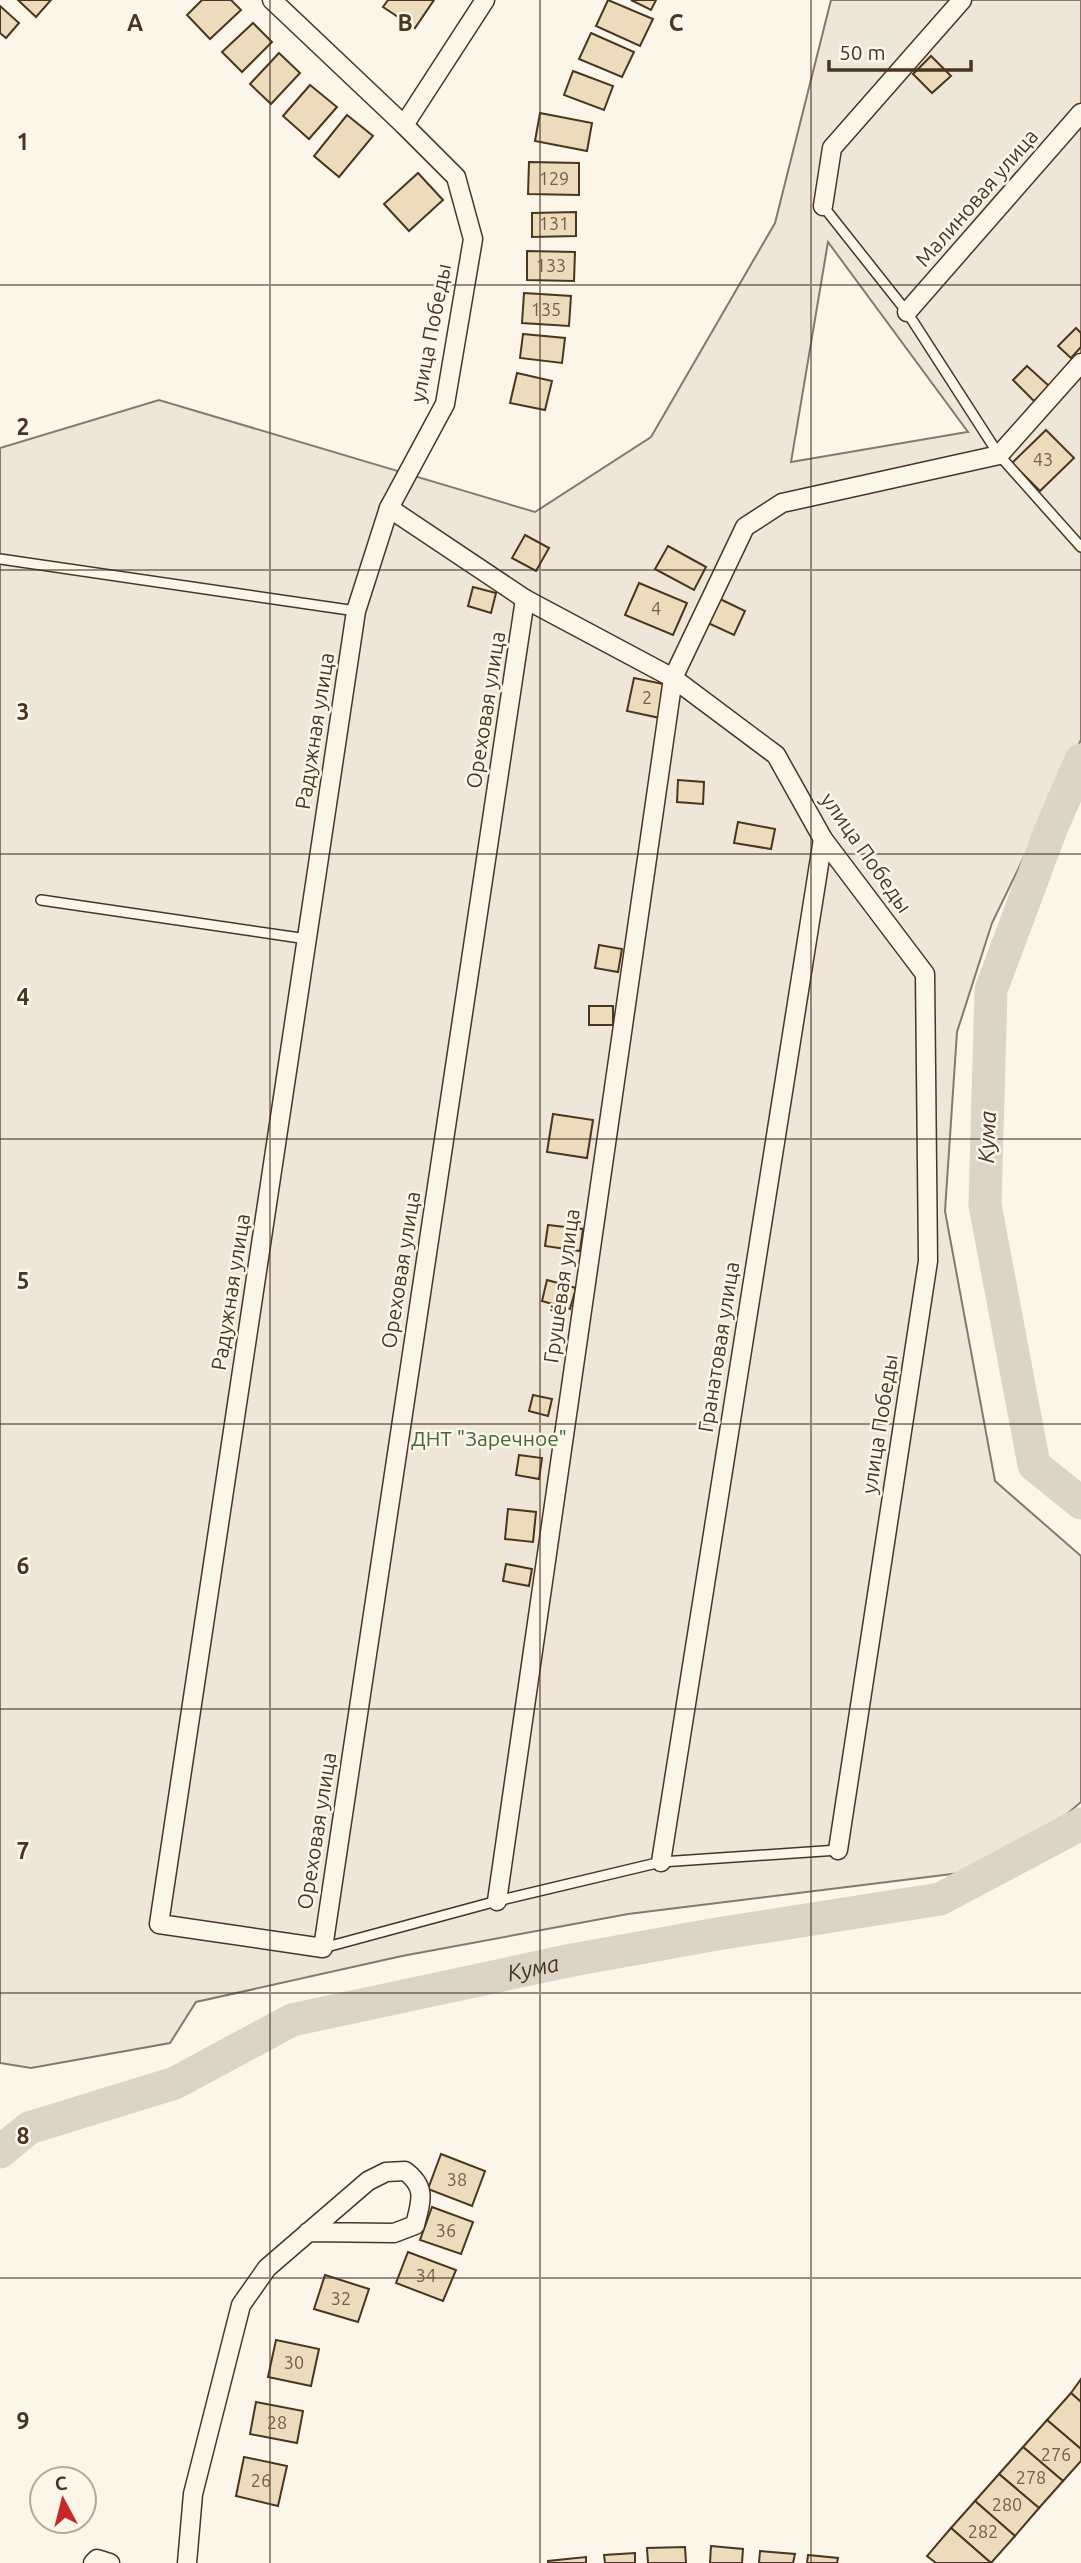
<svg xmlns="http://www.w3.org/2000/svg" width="1081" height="2563" viewBox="0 0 1081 2563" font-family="Ubuntu,sans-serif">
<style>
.green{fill:#ede6d9;stroke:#887966;stroke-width:2;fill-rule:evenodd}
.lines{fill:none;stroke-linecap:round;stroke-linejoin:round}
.river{stroke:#dcd4c6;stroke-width:33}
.building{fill:#ecdcbc;stroke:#4a3520;stroke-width:2}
.lane-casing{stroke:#4a3520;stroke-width:12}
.street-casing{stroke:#4a3520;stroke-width:21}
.lane{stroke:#fbf6e9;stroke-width:9}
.street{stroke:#fbf6e9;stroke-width:18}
.grid{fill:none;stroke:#4a3520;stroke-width:2;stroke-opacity:0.55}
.labels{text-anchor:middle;stroke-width:5;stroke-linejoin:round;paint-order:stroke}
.number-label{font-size:18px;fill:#725f47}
.street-label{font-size:21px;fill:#4a3520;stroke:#fbf6e9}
.park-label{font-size:21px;fill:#436837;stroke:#fbf6e9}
.water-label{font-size:23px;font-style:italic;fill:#4a3520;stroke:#fbf6e9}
.grid-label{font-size:23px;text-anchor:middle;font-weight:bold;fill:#4a3520;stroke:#fbf6e9;stroke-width:5;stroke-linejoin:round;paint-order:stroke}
</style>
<rect width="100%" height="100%" fill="#fbf6e9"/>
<path class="green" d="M831,0h250v740l-89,183 -35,109 -12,179 50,270 86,75v246l-15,13 -106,58 -332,41 -226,42 -206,46 -26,41 -139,25 -31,-5v-1615l159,-48 376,112 116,-75 124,-214zM828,242l140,190h-1l-176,30z"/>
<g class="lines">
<g class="river">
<path d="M1081,760l-30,69 -60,161 -6,215 49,260 47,38"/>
<path id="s1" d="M0,2152l29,-24 146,-45 117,-63 280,-60 145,-26 223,-35 141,-75"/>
</g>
</g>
<g class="building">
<path d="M18,0h33l-15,17z"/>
<path d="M202,0h29l10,10 -31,29 -23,-24z"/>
<path d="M388,0h46l-19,28 -32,-21z"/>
<path d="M608,0l45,19 -13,27 -44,-20z"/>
<path d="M631,0h25l-5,10z"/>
<path d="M0,6l19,17 -13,15 -6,-5z"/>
<path d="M253,23l19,19 -30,30 -20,-20z"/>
<path d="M591,33l43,19 -12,25 -43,-18z"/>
<path d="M279,53l21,20 -29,31 -21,-20z"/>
<path d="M931,56l20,20 -19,17 -19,-19z"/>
<path d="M573,71l40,15 -9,24 -40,-15z"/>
<path d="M310,85l27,22 -28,32 -26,-23z"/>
<path d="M540,113l52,10 -5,28 -52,-10z"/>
<path d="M347,115l26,21 -34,41 -25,-21z"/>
<path d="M529,162l50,1v32l-51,-1z"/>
<path d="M418,173l25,27 -34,31 -25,-27z"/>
<path d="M576,212v24l-44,1v-24z"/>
<path d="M527,251l48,1 -1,29 -47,-1z"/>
<path d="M524,293l47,3 -2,30 -47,-3z"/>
<path d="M1076,328l5,5v14l-10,11 -13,-12z"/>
<path d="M523,334l42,4 -3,25 -42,-5z"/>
<path d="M1027,366l22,20 -15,15 -21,-21z"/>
<path d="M517,373l35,8 -7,29 -35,-7z"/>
<path d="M1046,430l28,28 -34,33 -28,-28z"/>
<path d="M525,535l24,13 -13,23 -24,-13z"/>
<path d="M668,546l38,21 -12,23 -39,-21z"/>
<path d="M639,583l48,20 -14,32 -48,-20z"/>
<path d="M473,587l23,6 -5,20 -23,-7z"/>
<path d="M720,599l25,12 -11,24 -26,-12z"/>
<path d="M634,678l34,7 -8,33 -33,-7z"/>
<path d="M678,780l26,2 -1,22 -26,-2z"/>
<path d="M738,822l37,7 -4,20 -37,-6z"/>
<path d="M599,945l23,4 -4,23 -23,-4z"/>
<rect x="589" y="1006" width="24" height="19"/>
<path d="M553,1114l40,6 -6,38 -40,-6z"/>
<path d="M548,1225l35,4 -3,22 -35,-5z"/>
<path d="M547,1280l29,8 -6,21 -28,-8z"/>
<path d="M533,1395l19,4 -4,17 -19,-5z"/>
<path d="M519,1455l23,3 -3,21 -23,-4z"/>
<path d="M508,1509l28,3 -3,30 -28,-3z"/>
<path d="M506,1564l26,5 -3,17 -26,-5z"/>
<path d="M441,2154l44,17 -13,35 -44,-17z"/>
<path d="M432,2207l41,15 -12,32 -41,-14z"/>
<path d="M408,2252l48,18 -13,31 -47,-18z"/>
<path d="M325,2275l44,14 -11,33 -44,-13z"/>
<path d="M276,2340l43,9 -8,37 -43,-9z"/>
<path d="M1081,2379v23l-10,-9z"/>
<path d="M1071,2393l10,9v47l-34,-29z"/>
<path d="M256,2402l47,9 -6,32 -47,-9z"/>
<path d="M1047,2420l34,29v12l-18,20 -40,-34z"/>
<path d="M1023,2447l40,34 -24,27 -40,-34z"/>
<path d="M244,2457l43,9 -9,40 -42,-10z"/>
<path d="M999,2474l40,34 -24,28 -40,-35z"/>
<path d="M975,2501l40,35 -24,27 -40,-35z"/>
<path d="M951,2528l40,35h-55l-9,-7z"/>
<path d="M711,2546l32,3 -1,14h-32z"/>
<path d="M685,2547l1,16h-38l-1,-15z"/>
<path d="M760,2551l35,3 -2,9h-34z"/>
<path d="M635,2553v10h-30l-1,-8z"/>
<path d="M808,2555l30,3 -1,5h-30z"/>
<path d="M586,2557v6h-38v-2z"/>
</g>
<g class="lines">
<g class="lane-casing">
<g id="lane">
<path d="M823,206l84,106 92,143 82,92"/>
<path d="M0,559l356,52"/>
<path d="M41,900l266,39"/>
<path d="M323,1948l174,-47 164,-39 177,-12"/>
</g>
</g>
<g class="street-casing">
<g id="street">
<path d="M272,0l132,125 52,52 17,62 -28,165 -56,104 -33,103 -197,1313 164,24 202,-1349"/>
<path d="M404,125l81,-125"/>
<path d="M823,206l9,-58 130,-148"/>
<path d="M907,312l174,-199"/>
<path d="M389,508l136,91 148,79 103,77 47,84 102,135 3,287 -90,589"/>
<path d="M661,1862l162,-1023"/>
<path d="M497,1901l176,-1223 72,-151 37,-24 217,-48 82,-92"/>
<path d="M93,2563l4,-4 13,4"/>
<path d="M187,2563l6,-69 48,-189 26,-37 101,-87 18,-9 19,-1c22,16 16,30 10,54l-21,8 -86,-1"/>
</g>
</g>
<use href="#lane" class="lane"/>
<use href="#street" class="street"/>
</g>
<path class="grid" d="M270,0v2563M540,0v2563M811,0v2563M0,285h1081M0,570h1081M0,854h1081M0,1139h1081M0,1424h1081M0,1709h1081M0,1993h1081M0,2278h1081"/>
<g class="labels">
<g class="number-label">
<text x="554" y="185">129</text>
<text x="554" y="230">131</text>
<text x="551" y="272">133</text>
<text x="546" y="316">135</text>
<text x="1043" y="466">43</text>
<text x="656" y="615">4</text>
<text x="647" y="704">2</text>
<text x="457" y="2186">38</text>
<text x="446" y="2237">36</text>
<text x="426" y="2282">34</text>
<text x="341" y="2305">32</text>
<text x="294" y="2369">30</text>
<text x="277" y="2429">28</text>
<text x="1056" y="2461">276</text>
<text x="1031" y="2484">278</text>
<text x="261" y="2487">26</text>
<text x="1007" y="2511">280</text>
<text x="983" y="2538">282</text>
</g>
<g class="street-label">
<text transform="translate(977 198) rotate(-49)" y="7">Малиновая улица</text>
<text transform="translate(431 333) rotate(-79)" y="7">улица Победы</text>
<text transform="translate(486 710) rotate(-81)" y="7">Ореховая улица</text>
<text transform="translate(315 731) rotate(-81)" y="7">Радужная улица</text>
<text transform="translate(866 853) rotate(55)" y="7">улица Победы</text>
<text transform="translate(401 1270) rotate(-81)" y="7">Ореховая улица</text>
<text transform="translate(562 1286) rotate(-82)" y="7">Грушёвая улица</text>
<text transform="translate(231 1292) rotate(-81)" y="7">Радужная улица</text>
<text transform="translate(719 1347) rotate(-81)" y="7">Гранатовая улица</text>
<text transform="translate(880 1424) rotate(-81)" y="7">улица Победы</text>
<text transform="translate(317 1831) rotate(-81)" y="7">Ореховая улица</text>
</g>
<g class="park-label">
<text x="489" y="1446">ДНТ "Заречное"</text>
</g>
<g class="water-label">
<text transform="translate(987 1137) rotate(-88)" y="8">Кума</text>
<text dy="8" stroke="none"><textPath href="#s1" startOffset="570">Кума</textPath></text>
</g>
</g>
<g class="grid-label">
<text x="135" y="31">A</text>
<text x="405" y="31">B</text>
<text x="676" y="31">C</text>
<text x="23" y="150">1</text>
<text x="23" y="435">2</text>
<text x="23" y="720">3</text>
<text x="23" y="1005">4</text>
<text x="23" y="1289">5</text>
<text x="23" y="1574">6</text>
<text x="23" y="1859">7</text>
<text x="23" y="2144">8</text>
<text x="23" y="2429">9</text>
</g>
<g transform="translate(63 2500) rotate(353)"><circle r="33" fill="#fbf6e9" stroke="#b4a999" stroke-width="2"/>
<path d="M0-5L12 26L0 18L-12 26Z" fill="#c62828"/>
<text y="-10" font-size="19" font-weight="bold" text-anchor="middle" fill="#4a3520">С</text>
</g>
<path d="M829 60v10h142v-10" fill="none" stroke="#4a3520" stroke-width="3.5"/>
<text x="839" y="60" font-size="21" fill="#4a3520" stroke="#fbf6e9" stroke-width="5" paint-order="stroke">50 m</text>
</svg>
